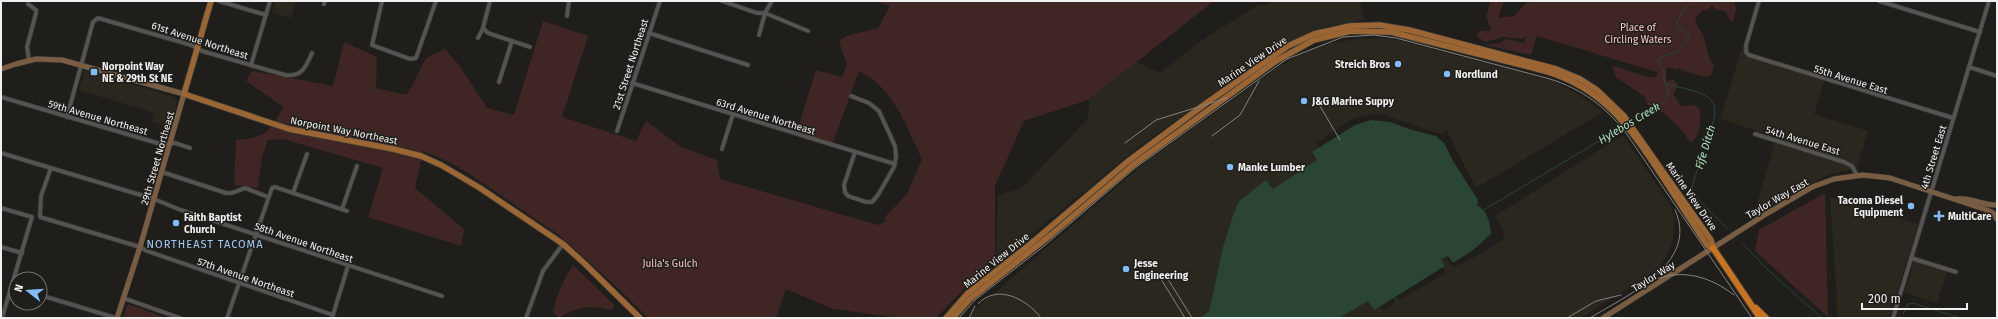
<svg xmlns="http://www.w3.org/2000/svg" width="1998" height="319" viewBox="0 0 1998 319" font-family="'Fira Sans',sans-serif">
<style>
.built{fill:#2a271f}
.green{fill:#3f2624}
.water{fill:#2a4533}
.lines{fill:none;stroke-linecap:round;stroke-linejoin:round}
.stream{stroke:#2a4533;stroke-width:1}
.street-casing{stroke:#3c3b39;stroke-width:5}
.secondary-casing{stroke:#3c3b39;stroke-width:6}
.primary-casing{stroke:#3c3b39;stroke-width:7}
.highway-casing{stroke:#3c3b39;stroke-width:8}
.street{stroke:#555451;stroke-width:3.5}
.secondary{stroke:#785d42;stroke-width:5}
.primary{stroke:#9b6633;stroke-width:5.5}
.highway{stroke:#c9721f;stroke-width:6}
.rail{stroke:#848381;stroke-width:1}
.poi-dot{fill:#83bcfb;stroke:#1f1e1b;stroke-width:1.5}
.labels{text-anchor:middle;stroke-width:3;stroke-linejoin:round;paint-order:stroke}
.park-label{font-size:10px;fill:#fac6c0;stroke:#1f1e1b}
.street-label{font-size:10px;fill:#f1f0ee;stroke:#1f1e1b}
.poi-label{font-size:10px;font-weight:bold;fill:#f1f0ee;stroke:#1f1e1b;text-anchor:start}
.water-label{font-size:11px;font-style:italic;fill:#abe1bd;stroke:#1f1e1b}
.neighbourhood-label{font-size:11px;letter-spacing:1px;fill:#a0c9f8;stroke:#1f1e1b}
</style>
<rect width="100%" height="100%" fill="#1f1e1b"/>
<g class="built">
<path d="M276,1h20l-5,17 -19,-5z"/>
<path d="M1276,1h84l4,19 -40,7 -20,8 -28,15 -139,98 -141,116 2,-69 24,-7 66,-70 2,-24 40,-35 30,14 42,-33 56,-35h6z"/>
<path d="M1381,38l17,2 153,40 27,14 25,18 -127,76 -30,-58 -3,5 -63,-21 -15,1 -13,4 -36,24 3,5 -7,4 5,8 -44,29 -6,-9 -28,21 -6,14 -10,32 -14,64 -9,7h-232l1,-3 174,-151 131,-94 24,-15 24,-10 34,-6z"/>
<path d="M1741,51l84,27 -11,36 54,17 -11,37 -29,7 -74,40 22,-78 -56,-18z"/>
<path d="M85,70l89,27 3,3 -6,28 -19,-6 2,-9 -75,-23z"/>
<path d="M1623,135l46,68 5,13 -1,24 -5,14 -10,15 -77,49h-242l29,-17 6,9 7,-4 2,5 12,-9 -4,-7 2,-1 6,6 47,-27 -8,-14 6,-4 9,12 17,-7 34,-21 -1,-8 -8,-15z"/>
<path d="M1830,197l88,27 -29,94h-51z"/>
<path d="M1914,261l33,10 -10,32 -32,-10z"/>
</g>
<g class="green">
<path d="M876,1h338l-126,99 -64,21 -29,65v70l-59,62h-36l-67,-9 -47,-20 -10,29h-128l-27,-27 -62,-56 -91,-62 -17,-10 -28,-12 -8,37 49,41 -3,17 -93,-29 15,-49 -100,-29 -15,1 -6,17 -4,31 -24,-3 2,-45c28,-2 35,-8 47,-33l-37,-26 6,-10 81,15 11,-44 33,15 -1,31 31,7 19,-37 19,-9 14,16 28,43 27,7 29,-94 45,15 -26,81 74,24 10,-20 35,26 36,13 3,19 158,46 7,-3v-5l22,-23 15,-35c-16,-33 -28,-71 -63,-88l-27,74 -36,-11 20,-64 26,7 5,-12 -8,-24 7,-5 32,-8 12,-22z"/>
<path d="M1491,1h13l-6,17 16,-2 12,-13 18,-2h190l2,8 -3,13h-2l-6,-11 -10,-1 -2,-4h-2l-2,4 -7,1 -5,5 -2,6 8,13 6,22 5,9 -3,9 -5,2 -23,-6 -3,-3 -3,2 -4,-2h-7l1,14 5,-3 5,4 -1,7 -3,4 8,12c5,0 12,-2 16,1 8,6 1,33 -6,36 -12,-17 -24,-31 -43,-38l-3,-8 -29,-20 -3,-10 1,-1c10,2 35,14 43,11v-5l-120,-36 -6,19 -46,-10 16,-2 4,-4 19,4 3,-8 -4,4 -20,-2 -17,5 -9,-5 2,-6h12l-5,-15z"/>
<path d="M1825,193l3,124 -73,-66 4,-21z"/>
<path d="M573,265l41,40 -2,5c-22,-5 -34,-4 -53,8l-6,-6c4,-17 10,-32 20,-47z"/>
<path d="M128,304l38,14h-43z"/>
</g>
<path class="water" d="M1371,120l19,2 19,7 27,7 8,7 9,18 25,39 -1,5c11,7 13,17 14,29l-19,17 -19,12 -5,-7 -7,3 4,7 -71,44 -6,-9 -29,17h-139l9,-7 14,-64 10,-32 6,-14 27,-21 7,9 44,-29 -5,-8 43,-27z"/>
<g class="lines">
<g class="stream">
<path d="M1666,84c13,4 36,6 46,17 12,14 -19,70 -20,89l5,8 30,30"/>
<path d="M1632,121l33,-20 3,-7 -1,-7 -3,-7v-8l-6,-11 2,-4c13,-3 24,-7 29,-21l-10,-8 -2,-6 8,-14 11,-7"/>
<path d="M1482,211l142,-85"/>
<path d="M1743,244l27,28 52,46"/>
<path d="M1903,314l5,-10 5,-1 47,15"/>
</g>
<g class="street-casing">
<g id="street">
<path d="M219,1l47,14"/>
<path d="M382,1l-10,44 38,14 6,-1 20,-57"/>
<path d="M722,1l35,12h8l43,18"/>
<path d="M1759,1l-13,44v7l3,3 204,63"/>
<path d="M1879,1l101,31"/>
<path d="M28,4l8,6v3l-9,34 2,13"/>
<path d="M324,4l1,-3"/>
<path d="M567,16l2,-15"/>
<path d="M483,28l5,5 42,14"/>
<path d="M649,33l99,32"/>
<path d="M759,35l6,-22 7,-12"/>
<path d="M478,38l5,-10 7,-27"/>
<path d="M251,65l19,-64"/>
<path d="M1969,67l28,9"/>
<path d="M499,82l13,-41"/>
<path d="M632,83l263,81"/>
<path d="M851,96l18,7 10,8 16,35 1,11 -2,10 -16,28 -6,7h-6l-18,-6 -3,-4 -1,-7 11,-33"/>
<path d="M1,97l163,48 11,-2 15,5"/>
<path d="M67,117l26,-95 5,-4 93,27 11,6 83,24c17,2 21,-8 27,-22"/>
<path d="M617,131l43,-130"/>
<path d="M1755,134l89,28 8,4 5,9"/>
<path d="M722,149l11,-35"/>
<path d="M1,153l153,46 24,10 264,87"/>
<path d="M51,168l-10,28 -1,21 100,30 7,4 186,64"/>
<path d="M162,172l64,21h6l13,-5 23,9"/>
<path d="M293,193l14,-39"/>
<path d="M1,208l31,9 -30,101"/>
<path d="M342,209l15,-43"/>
<path d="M1,247l21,6"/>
<path d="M1911,258l45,14"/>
<path d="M40,295l76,23"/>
<path d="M123,298l57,20"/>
<path d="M227,318l45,-130 3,-1 72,24"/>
<path d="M332,318l16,-52"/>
<path d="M526,318l17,-47 20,-27"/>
<path d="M1893,318l96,-317"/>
</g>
</g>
<g class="secondary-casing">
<g id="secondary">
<path d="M1,69l15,-5 20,-5 26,1 122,34 -44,153 -23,71"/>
<path d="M1956,199c15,-2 27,7 41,6"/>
<path d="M1603,318l163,-104 46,-27 22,-8 29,-4 27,3 97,32 6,3 4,6"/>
</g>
</g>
<g class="primary-casing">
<g id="primary">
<path d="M211,1l-27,93 105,35 104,20 28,7 20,9 39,23 83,56 22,20 55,54"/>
<path d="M946,318l21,-24 61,-48 99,-84 78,-58 83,-58 26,-12 36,-8 29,-1 30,5 147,39 24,10 17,11 27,26 87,124 2,8"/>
<path d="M953,318l17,-19 82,-65 81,-69 143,-104 38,-21 37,-9 40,1 154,39c59,17 85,57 117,105 15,23 30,46 45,69l6,3"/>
</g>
</g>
<g class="highway-casing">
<g id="highway">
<path d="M1713,248l47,70"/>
<path d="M1756,308l10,10"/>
</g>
</g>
<use href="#street" class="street"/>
<use href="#secondary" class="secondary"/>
<use href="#primary" class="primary"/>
<use href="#highway" class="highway"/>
<g class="rail">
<path d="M1317,101l23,39"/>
<path d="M1212,136l28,-21 19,-34"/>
<path d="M1125,143l31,-23 71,-22"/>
<path d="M1166,276l26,42"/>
<path d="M1161,279l24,39"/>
<path d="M1654,280c28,-12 57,-3 80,15"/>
<path d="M978,304c19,-21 49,-5 63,14"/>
<path d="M959,318l16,-18 69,-54 91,-78 152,-109 56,-22 31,-2 22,3 154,41c32,10 56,28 76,54l126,185"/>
<path d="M969,318l6,-12"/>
<path d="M1567,318l29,-17 25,-6"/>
<path d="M1590,318c35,-22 110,-54 85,-108"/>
</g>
</g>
<g class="poi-dot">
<circle cx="1398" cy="64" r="4"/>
<rect x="90" y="68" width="8" height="8" rx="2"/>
<circle cx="1447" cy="74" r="4"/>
<circle cx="1304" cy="101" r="4"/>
<circle cx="1230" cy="167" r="4"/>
<circle cx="1911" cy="206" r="4"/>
<path d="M1937 210h4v4h4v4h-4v4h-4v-4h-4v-4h4z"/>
<circle cx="176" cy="223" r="4"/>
<circle cx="1126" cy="269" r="4"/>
</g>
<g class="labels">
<g class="park-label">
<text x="1638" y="31">Place of<tspan x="1638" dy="12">Circling Waters</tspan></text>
<text x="670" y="267">Julia's Gulch</text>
</g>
<g class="street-label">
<text transform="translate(200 40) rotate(18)" y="4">61st Avenue Northeast</text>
<text transform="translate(1252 61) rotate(-34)" y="4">Marine View Drive</text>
<text transform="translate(630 64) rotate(-72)" y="4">21st Street Northeast</text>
<text transform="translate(1851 79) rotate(17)" y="4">55th Avenue East</text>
<text transform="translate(766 116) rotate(17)" y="4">63rd Avenue Northeast</text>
<text transform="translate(98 117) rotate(16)" y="4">59th Avenue Northeast</text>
<text transform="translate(344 130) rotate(11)" y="4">Norpoint Way Northeast</text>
<text transform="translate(1803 140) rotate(17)" y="4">54th Avenue East</text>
<text transform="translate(1933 157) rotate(-73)" y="4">4th Street East</text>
<text transform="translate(157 158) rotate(-74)" y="4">29th Street Northeast</text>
<text transform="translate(1692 196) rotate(55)" y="4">Marine View Drive</text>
<text transform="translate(1777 198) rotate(-30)" y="4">Taylor Way East</text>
<text transform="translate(304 242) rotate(19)" y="4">58th Avenue Northeast</text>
<text transform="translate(996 260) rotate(-39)" y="4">Marine View Drive</text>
<text transform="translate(1653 276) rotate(-32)" y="4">Taylor Way</text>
<text transform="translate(246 277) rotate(19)" y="4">57th Avenue Northeast</text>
</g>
<g class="poi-label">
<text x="1390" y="68" text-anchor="end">Streich Bros</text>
<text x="102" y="70">Norpoint Way<tspan x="102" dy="12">NE &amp; 29th St NE</tspan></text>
<text x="1455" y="78">Nordlund</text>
<text x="1312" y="105">J&amp;G Marine Suppy</text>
<text x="1238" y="171">Manke Lumber</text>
<text x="1903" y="204" text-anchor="end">Tacoma Diesel<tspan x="1903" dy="12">Equipment</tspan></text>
<text x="1948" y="220">MultiCare</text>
<text x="184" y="221">Faith Baptist<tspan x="184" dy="12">Church</tspan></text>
<text x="1134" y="267">Jesse<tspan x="1134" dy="12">Engineering</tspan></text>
</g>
<g class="water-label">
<text transform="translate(1629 123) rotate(-31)" y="4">Hylebos Creek</text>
<text transform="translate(1705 147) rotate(-73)" y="4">Fife Ditch</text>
</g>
<g class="neighbourhood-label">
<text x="205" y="248">NORTHEAST TACOMA</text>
</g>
</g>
<rect width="1998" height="319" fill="none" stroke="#f1f0ee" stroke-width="4"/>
<g transform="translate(28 291) rotate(287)"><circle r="19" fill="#1f1e1b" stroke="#73726f"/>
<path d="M0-3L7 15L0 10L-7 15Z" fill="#83bcfb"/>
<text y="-6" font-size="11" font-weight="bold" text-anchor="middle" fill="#f1f0ee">N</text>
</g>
<path d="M1862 303v6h105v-6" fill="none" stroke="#f1f0ee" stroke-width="2"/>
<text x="1868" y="303" font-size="12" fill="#f1f0ee" stroke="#1f1e1b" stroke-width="3" paint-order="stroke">200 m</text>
</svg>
